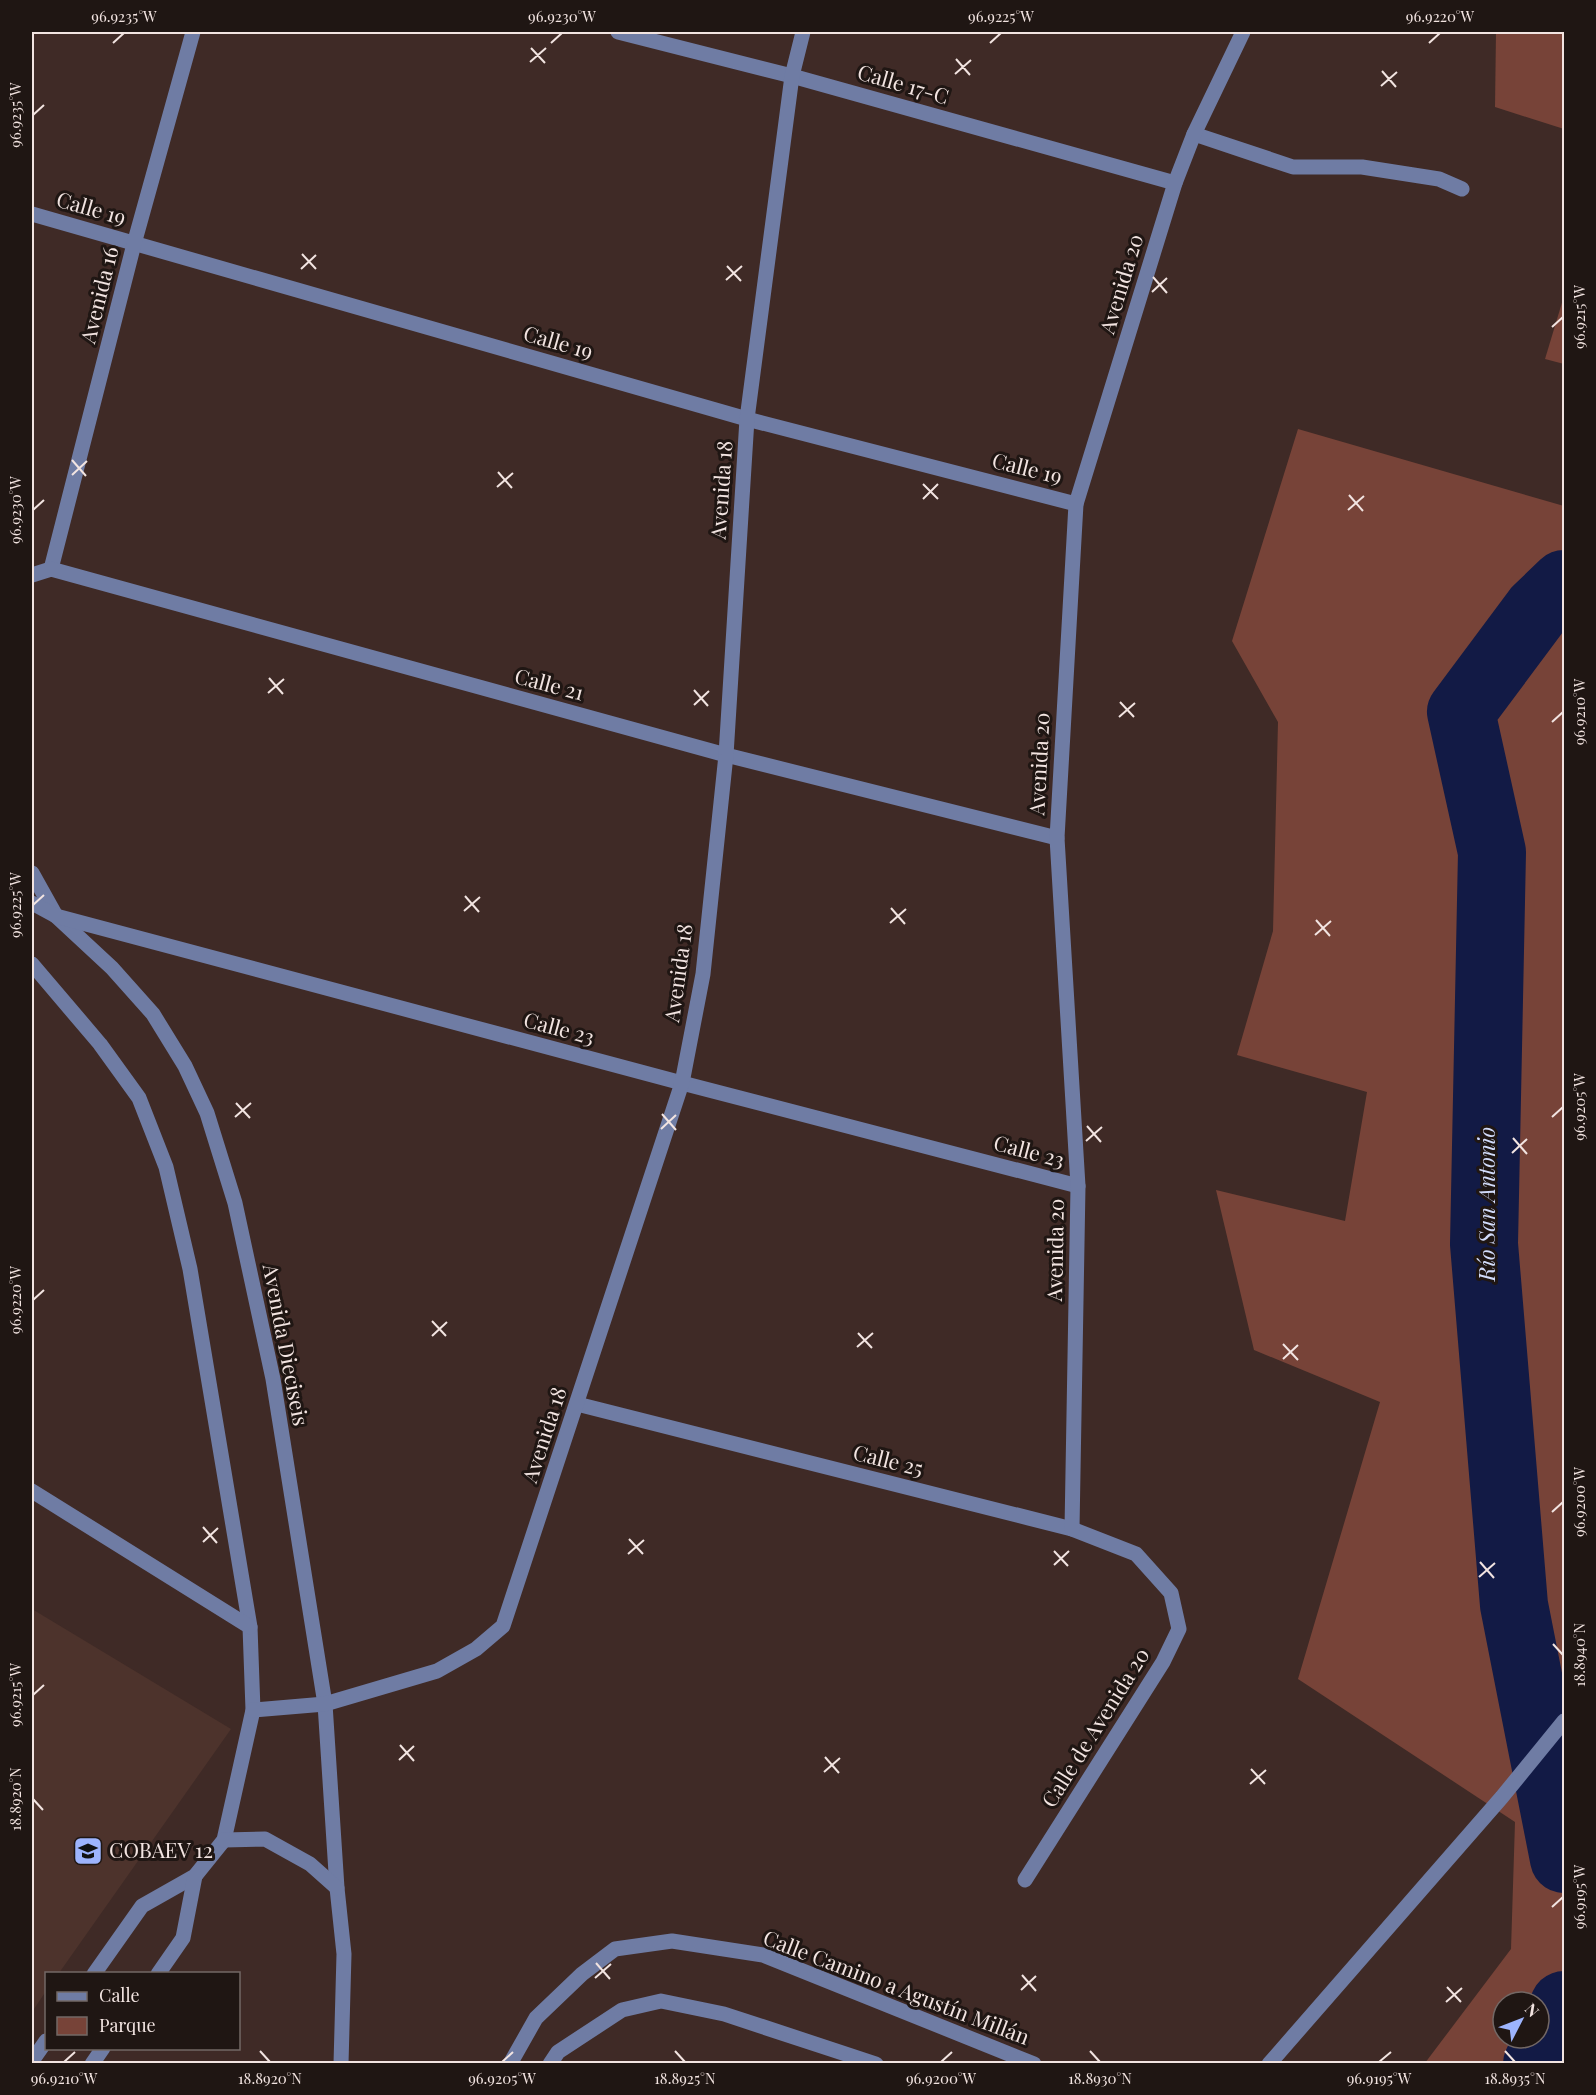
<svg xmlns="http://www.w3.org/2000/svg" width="1596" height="2095" viewBox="0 0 1596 2095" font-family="'Playfair Display',serif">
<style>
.built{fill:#4d332c}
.green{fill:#774338;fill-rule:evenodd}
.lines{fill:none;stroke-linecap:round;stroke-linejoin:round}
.river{stroke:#121a45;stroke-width:68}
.minor{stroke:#6f7ca4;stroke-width:15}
.ticks{fill:none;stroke:#f2e4e1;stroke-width:2}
.labels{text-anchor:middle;stroke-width:6;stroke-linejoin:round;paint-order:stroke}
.street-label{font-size:21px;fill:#f2e4e1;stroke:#1f1613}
.poi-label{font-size:21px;fill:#f2e4e1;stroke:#1f1613;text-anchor:start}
.water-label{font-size:22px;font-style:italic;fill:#d2dcfb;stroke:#1f1613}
.neatline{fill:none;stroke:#f2e4e1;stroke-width:2}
.ticks-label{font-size:15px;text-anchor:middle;fill:#f2e4e1}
</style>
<rect width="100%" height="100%" fill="#3f2a26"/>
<path class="built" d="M32,1609l199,120 -172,244 -13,1v17l-14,21z"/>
<g class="green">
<path d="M1496,32h68v97l-69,-22z"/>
<path d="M1564,296v68l-19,-5z"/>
<path d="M1298,429l266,77v1557h-139l86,-114 4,-127 -217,-143 82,-277 -126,-52 -38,-160 129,31 22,-129 -130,-37 36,-124 5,-209 -46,-81zM1503,2002h36v36h-36z"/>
</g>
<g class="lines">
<g class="river">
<path d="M1564,584l-27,26 -76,102 31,140 -8,392 30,361 50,254"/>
<path d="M1537,2064l27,-59"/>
</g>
<g class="minor">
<path d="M618,32l174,44 383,107"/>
<path d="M1194,134l99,33h69l77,12 23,10"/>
<path d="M32,214l715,205 329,85"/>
<path d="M51,569l83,-325 59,-212"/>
<path d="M32,575l19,-6 675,186 331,83"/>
<path d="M32,873l24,43 56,52 41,46 32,52 22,47 28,90 38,176 52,325 12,184 7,66 -3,110"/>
<path d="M32,903l24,13 626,167 396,103"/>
<path d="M32,964l68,80 39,54 27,69 24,102 60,358 3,83 -29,130 -29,36 -53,30 -48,68"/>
<path d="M577,1404l495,125 64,25 35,39 8,36 -16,33 -138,218"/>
<path d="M32,1491l218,136"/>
<path d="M1072,1529l6,-343 -21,-348 19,-334 99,-321 19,-49 49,-102"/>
<path d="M253,1710l72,-6 112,-33 39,-22 27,-23 179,-543 21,-109 23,-219 21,-336 45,-343 11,-44"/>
<path d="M224,1840l41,-1 45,25 27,24"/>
<path d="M158,1974l25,-36 12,-62"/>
<path d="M32,2061l14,-20"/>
<path d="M92,2064l11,-16"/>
<path d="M510,2064l26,-46 46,-44 33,-25 57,-8 91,14 271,109"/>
<path d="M550,2064l8,-12 64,-42 39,-9 63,13 152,50"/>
<path d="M1269,2064l233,-267 62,-76"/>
</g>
</g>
<path class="ticks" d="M113,43l11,-10M551,43l11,-10M990,43l11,-10M1429,43l11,-10M531,48l14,15M956,59l14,16M530,62l16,-14M1382,71l14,16M955,74l16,-14M1381,86l16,-14M33,115l11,-10M302,254l14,15M727,266l14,15M301,269l15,-14M1153,277l14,16M726,280l16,-14M1152,292l15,-14M1552,327l11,-10M72,460l14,16M498,472l14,16M72,475l15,-14M923,484l15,15M497,487l16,-14M1349,495l14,16M923,499l15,-15M33,510l11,-10M1348,510l16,-14M269,678l14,16M694,690l14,16M268,693l16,-14M1120,702l14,15M694,705l15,-14M1119,717l16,-14M1552,722l11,-10M465,896l14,16M33,905l11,-10M891,908l14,16M464,911l16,-14M1316,920l14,16M890,923l16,-14M1315,935l16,-14M236,1103l14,15M662,1114l14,16M235,1117l16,-14M1552,1117l11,-10M1087,1126l14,16M661,1129l15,-14M1513,1138l14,16M1086,1141l16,-14M1512,1153l15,-14M33,1300l11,-10M432,1321l14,15M858,1333l14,15M432,1336l15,-14M1283,1344l15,16M857,1347l16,-14M1283,1359l15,-14M1552,1512l11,-10M203,1527l14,16M629,1539l14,15M203,1542l15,-14M1054,1551l14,15M628,1554l16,-14M1480,1562l14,16M1054,1565l15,-14M1479,1577l16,-14M1553,1644l10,11M33,1695l11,-10M400,1745l14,16M825,1757l14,16M399,1760l15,-14M1251,1769l14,15M824,1772l16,-14M1250,1784l16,-14M33,1799l10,11M1552,1907l11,-10M596,1963l14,16M1022,1975l14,16M595,1978l16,-14M1447,1987l14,15M1021,1990l15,-14M1446,2002l16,-14M260,2051l10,11M675,2051l10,11M1090,2051l10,11M1505,2051l10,11M64,2062l11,-10M502,2062l11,-10M941,2062l11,-10M1379,2062l12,-10"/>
<defs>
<g id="school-square" transform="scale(1.5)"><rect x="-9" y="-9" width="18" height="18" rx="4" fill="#9db4fd" stroke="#1f1613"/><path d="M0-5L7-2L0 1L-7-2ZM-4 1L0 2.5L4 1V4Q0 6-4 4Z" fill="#111"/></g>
</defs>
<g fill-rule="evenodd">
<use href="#school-square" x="88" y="1851"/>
</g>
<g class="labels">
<g class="street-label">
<text transform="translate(903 85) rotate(16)" y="7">Calle 17-C</text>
<text transform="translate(91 209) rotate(16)" y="7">Calle 19</text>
<text transform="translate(1122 284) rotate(-73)" y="7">Avenida 20</text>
<text transform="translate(100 295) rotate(-76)" y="7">Avenida 16</text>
<text transform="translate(558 343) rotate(16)" y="7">Calle 19</text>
<text transform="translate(1027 469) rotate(14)" y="7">Calle 19</text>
<text transform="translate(722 490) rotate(-86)" y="7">Avenida 18</text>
<text transform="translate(549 685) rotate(15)" y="7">Calle 21</text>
<text transform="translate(1040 764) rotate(-87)" y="7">Avenida 20</text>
<text transform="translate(679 973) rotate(-82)" y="7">Avenida 18</text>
<text transform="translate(559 1029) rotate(15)" y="7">Calle 23</text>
<text transform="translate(1029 1152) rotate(15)" y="7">Calle 23</text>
<text transform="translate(1056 1250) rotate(-89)" y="7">Avenida 20</text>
<text transform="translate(285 1345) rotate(79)" y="7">Avenida Dieciseis</text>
<text transform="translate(545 1435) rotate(-72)" y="7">Avenida 18</text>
<text transform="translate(888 1461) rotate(14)" y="7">Calle 25</text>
<text transform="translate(1096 1728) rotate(-58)" y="7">Calle de Avenida 20</text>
<text transform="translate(896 1988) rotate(21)" y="7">Calle Camino a Agustín Millán</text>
</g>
<g class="poi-label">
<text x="109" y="1858">COBAEV 12</text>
</g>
<g class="water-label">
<text transform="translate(1487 1204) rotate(-90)" y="8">Río San Antonio</text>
</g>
</g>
<rect width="1596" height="2095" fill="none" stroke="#1f1613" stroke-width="66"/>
<rect x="45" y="1972" width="195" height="78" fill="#1f1613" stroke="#736865" stroke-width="1.5"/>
<rect x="57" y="1992" width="30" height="9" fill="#6f7ca4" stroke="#736865" stroke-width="1.5"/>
<text x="99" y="2002" font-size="18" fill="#f2e4e1">Calle</text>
<rect x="57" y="2017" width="30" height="18" fill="#774338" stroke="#736865" stroke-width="1.5"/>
<text x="99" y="2032" font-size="18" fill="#f2e4e1">Parque</text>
<g transform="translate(1521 2020) rotate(48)"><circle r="28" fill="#1f1613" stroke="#736865" stroke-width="1.5"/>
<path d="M0-4.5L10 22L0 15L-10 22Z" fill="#9db4fd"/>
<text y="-9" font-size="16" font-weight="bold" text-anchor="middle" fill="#f2e4e1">N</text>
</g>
<rect x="33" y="33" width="1530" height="2029" class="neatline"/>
<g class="ticks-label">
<text x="124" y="22">96.9235°W</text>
<text x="562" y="22">96.9230°W</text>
<text x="1001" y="22">96.9225°W</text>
<text x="1440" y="22">96.9220°W</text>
<text transform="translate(16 115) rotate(-90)" y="5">96.9235°W</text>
<text transform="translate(1580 317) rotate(-90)" y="5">96.9215°W</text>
<text transform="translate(16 510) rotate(-90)" y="5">96.9230°W</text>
<text transform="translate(1580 712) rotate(-90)" y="5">96.9210°W</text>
<text transform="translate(16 905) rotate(-90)" y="5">96.9225°W</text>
<text transform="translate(1580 1107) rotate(-90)" y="5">96.9205°W</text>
<text transform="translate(16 1300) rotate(-90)" y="5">96.9220°W</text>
<text transform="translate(1580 1502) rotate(-90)" y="5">96.9200°W</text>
<text transform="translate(1580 1655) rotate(-90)" y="5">18.8940°N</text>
<text transform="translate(16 1695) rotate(-90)" y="5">96.9215°W</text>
<text transform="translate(16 1799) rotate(-90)" y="5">18.8920°N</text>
<text transform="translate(1580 1897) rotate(-90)" y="5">96.9195°W</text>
<text x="64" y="2084">96.9210°W</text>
<text x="270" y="2084">18.8920°N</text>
<text x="502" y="2084">96.9205°W</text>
<text x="685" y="2084">18.8925°N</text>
<text x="941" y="2084">96.9200°W</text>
<text x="1100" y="2084">18.8930°N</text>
<text x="1379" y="2084">96.9195°W</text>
<text x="1515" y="2084">18.8935°N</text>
</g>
</svg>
